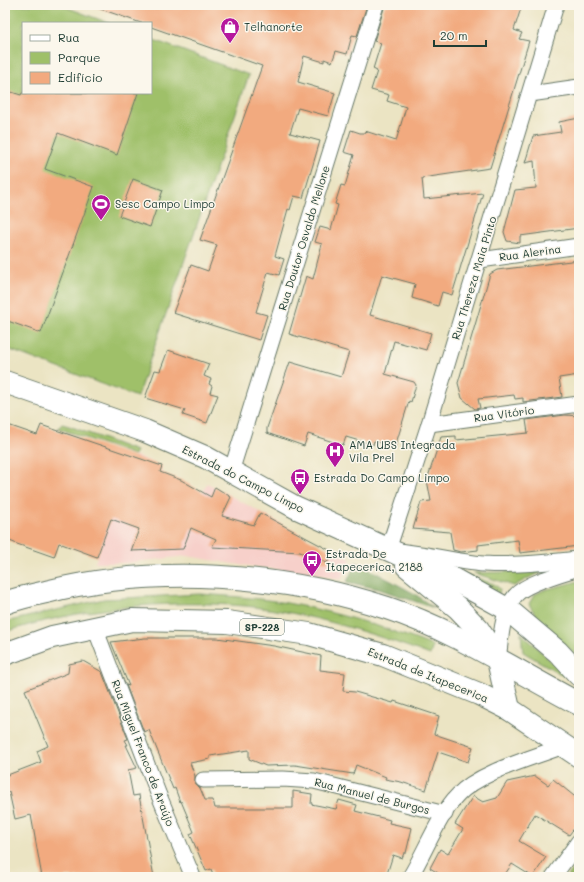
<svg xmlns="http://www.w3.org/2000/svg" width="584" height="882" viewBox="0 0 584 882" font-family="Mali,sans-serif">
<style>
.built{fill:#f7d0ca}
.green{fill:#9fc069;stroke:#5f7e4e}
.forest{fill:#7fa65d;stroke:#4f7248}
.building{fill:#f2aa7f}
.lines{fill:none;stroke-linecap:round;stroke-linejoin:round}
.street-casing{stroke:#676;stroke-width:17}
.primary-casing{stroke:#676;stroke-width:24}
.street{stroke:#fff;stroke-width:15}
.primary{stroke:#fff;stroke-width:22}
.labels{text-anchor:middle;stroke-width:3;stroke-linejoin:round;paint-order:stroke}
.shield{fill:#fbf7ec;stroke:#61756b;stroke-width:1}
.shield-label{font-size:10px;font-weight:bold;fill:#1f3d34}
.poi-label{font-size:11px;fill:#1f3d34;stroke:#fbf7ec;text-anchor:start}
.street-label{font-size:11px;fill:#1f3d34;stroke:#fbf7ec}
</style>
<rect width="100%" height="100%" fill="#fbf7ec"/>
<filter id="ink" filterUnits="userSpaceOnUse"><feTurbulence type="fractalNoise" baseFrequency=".025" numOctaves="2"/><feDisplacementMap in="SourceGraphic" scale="8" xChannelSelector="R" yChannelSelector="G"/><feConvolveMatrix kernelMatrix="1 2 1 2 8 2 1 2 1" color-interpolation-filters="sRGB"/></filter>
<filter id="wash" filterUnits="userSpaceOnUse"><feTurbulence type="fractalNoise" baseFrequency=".012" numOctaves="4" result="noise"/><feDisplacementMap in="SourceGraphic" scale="16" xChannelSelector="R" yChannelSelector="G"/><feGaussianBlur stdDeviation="0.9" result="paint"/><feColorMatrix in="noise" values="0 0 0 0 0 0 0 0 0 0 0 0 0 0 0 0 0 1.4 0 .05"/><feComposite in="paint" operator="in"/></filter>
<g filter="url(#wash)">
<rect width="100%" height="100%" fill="#ebe4c3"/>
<path class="built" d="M134,455l28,11 -1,6 20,8 22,12 4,-9 126,69 18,7 -10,21 -19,-5 -88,-11 -47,-8 -62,7h-30z"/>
<g class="green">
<path d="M5,5h55l49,18h-86v70h128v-54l98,36 -112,322 -132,-49z"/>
<path d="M62,424l10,3 64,24 -2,4 -76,-27z"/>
<path d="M563,565l-29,10 -20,11 -40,-13 32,-1z"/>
<path d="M450,566l11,4 1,3 32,11 6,5 -1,5z"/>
<path d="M579,581v77l-38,-34 -12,-20 5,-9 10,-5z"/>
<path d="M200,594c29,2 59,4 87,9 49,9 101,25 146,43l-3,9c-57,-22 -124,-43 -185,-49 -79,-7 -165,2 -240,26v-10l99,-23z"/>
<path d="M521,633l43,40v3l-41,-24z"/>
<path d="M579,862v15h-12z"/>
</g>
<path class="forest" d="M356,562l59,32 19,14 -55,-19 -32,-7z"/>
<g id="blocks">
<g class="building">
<path d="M96,5h271l-10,31 -5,-1 -5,19 -11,-3 -4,11 -8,-3v3l-20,-6 -6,26 37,11 -7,23 -30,-8 -8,25 30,8 -17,57 -9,-2 -4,14 -2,-1 -13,47 9,3 -5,16 -11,-3 -12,40 11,3 -8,25 -86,-27 18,-48 17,6 9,-26 -17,-5 62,-174 -111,-39v-4h-10l-46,-16z"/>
<path d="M385,5h137l-8,25 8,3 -3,6 10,2 -39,127 -68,10 2,21 59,-6 -31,102 -10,-3 -4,14 -26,-8 3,-14 -33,-9 -12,40 61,18 -5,17 -32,-9 -9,33 29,8 2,3 -5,17 -2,-1 -14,46 -21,-6 -1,4 -27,-8 -3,8 -35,-11 -4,12 -37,-13v-5l23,-66 51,15 8,-25 -60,-18 17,-58 7,3 9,-35 -7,-2 5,-15 11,3 7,-25 -3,-1 6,-19 4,1 9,-31 -10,-3 7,-22 9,3h4l1,-2 31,10 10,-34 -19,-6 2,-6 -18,-5 6,-19 -4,-2 8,-26 -7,-2z"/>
<path d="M5,90l16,5 1,-2h116l-21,62 -59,-22 -13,36 49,18 -53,146 -36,-13z"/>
<path d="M579,118v110l-59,8v7l-13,-2 -3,-9 11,-42 21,-2 -2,-27 -9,2 8,-27 28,-4 -2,-10z"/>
<path d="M133,179l30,11 -13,37 -31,-11z"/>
<path d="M579,260v115l-20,3 3,19 -39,5v-4l-8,1 -1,-4 -36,4 2,9 -5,1 -13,-11 -4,-15 32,-109 7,-4z"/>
<path d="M168,350l41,14 -5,12 7,3 -2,5 3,2 -2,7 8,2 -11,28 -24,-8 2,-5 -40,-12 10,-28 5,1z"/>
<path d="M565,415l14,1v130l-59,7 -2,-13 -40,5v5l-17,2 -8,-2 -3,-18 -37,-3 8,-27 10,-1 -4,-21 14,-43 15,-1v4l72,-7 -2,-13z"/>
<path d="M5,424l32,11 4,-10 121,41 -2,6 21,8 30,17 4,-10 16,10 -9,19 32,9 6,-12 73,39 -6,11 -27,-11 -88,-5 4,-8 -25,-11 -8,21 -52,2 8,-22 -28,-10 -14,38 -38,-14 -5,14 -37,-13 -12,-5z"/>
<path d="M145,638h72l57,8 47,10 -1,14 25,3 -2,18 12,1 38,11 1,-2 45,15 -5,18 39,13 -5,15 -30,-10 -12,38 -25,-8 -16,-3 1,-2 -30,-12 -3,9 -58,-9 -29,1 -17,-7v-9l-39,6v3l-20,4 5,13v8l5,4 5,12h8l2,8h78v-17l19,3 -1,10 25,5 3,-9 18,5 -2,6 35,9 -1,3 23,5 -6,25h-2l-2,5 -9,-3 -7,22h-172l-3,-8 -5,2 -16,-37 4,-2 -13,-31 -1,1 -5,-14 -2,1 -24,-59 -5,2 -18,-47 3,1 -18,-44z"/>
<path d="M83,661l19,11 26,67 -3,1 3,5h-2l11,23 -9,2 5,26 6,-1 15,82h-112l-11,-62 -16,4 -6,-27 -4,1v-17l36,-14 -4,-11 11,-5 -23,-56 43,-17 1,-9z"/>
<path d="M535,776l13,9 5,-6 26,21v22l-10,13 -34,-21 -16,27 27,16 -13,20 -21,-13 -9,13h-67l2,-4 -8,-5 10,-19 8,5 15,-25 -8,-5 18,-28 10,6 14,-4 10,-16z"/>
</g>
</g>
</g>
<g filter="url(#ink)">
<use href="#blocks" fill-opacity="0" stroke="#676" stroke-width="1"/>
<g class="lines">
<g class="street-casing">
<g id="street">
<path d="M556,5l-127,419 -41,126c32,2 64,11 96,14 32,2 64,-2 95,-5"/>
<path d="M530,94l49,-7"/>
<path d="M480,260l99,-14"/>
<path d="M429,424l150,-20"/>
<path d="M231,472l145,-467"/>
<path d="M95,628l63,165 35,84"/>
<path d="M498,660c3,-20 3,-47 17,-64 10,-13 48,-23 64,-28"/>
<path d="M203,780l80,-1 31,2 131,33"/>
<path d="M410,877c14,-23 30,-64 48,-82 21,-23 75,-37 105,-49"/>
<path d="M553,877l26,-36"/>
</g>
</g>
<g class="primary-casing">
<g id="primary">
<path d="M5,382l140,49 60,26 90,50 158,72 54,30 51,43 21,23"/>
<path d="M407,566l51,42 20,21 20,31 11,49"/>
<path d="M5,603c13,-5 27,-8 41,-11 108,-27 235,-19 341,16 67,22 129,63 192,96"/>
<path d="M5,654l47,-17 80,-17 95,2 82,12 74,21 96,39 30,15 70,47"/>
</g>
</g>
<use href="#street" class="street"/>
<use href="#primary" class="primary"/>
</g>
</g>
<defs>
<g id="shop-pin" transform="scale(1)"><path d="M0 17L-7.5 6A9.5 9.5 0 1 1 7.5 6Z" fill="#b5179e" stroke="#fbf7ec"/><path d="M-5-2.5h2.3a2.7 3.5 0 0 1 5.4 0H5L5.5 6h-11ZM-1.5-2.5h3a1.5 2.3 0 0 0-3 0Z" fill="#fff"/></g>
<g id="stadium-pin" transform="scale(1)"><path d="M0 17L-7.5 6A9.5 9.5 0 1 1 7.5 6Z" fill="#b5179e" stroke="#fbf7ec"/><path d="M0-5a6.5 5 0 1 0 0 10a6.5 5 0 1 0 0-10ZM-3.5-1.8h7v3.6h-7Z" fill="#fff"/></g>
<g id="hospital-pin" transform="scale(1)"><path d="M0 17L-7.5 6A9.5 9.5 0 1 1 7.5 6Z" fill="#b5179e" stroke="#fbf7ec"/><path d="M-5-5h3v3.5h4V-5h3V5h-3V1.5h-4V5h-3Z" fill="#fff"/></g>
<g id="bus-pin" transform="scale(1)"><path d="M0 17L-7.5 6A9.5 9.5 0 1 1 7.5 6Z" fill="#b5179e" stroke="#fbf7ec"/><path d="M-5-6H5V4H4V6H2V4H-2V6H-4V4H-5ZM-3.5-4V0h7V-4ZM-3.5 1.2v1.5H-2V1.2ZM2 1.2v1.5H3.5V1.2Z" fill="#fff"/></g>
</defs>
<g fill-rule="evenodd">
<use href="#shop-pin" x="230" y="27"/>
<use href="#stadium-pin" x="101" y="204"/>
<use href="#hospital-pin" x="335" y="451"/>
<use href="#bus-pin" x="300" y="478"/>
<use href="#bus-pin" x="312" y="560"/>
</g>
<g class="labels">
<rect class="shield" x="240" y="619" width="44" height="16" rx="3"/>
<g class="shield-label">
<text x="262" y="631">SP-228</text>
</g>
<g class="poi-label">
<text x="244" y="31">Telhanorte</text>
<text x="115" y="208">Sesc Campo Limpo</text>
<text x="349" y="449">AMA UBS Integrada<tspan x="349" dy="13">Vila Prel</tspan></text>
<text x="314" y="482">Estrada Do Campo Limpo</text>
<text x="326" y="558">Estrada De<tspan x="326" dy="13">Itapecerica, 2188</tspan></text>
</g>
<g class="street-label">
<text transform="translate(304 238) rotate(-73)" y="4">Rua Doutor Osvaldo Mellone</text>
<text transform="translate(530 253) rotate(-8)" y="4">Rua Alerina</text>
<text transform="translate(474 278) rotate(-73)" y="4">Rua Thereza Maia Pinto</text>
<text transform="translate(504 414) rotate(-8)" y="4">Rua Vitório</text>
<text transform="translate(243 479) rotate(27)" y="4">Estrada do Campo Limpo</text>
<text transform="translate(428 675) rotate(22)" y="4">Estrada de Itapecerica</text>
<text transform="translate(143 753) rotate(69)" y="4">Rua Miguel Franco de Araújo</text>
<text transform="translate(372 796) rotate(14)" y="4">Rua Manuel de Burgos</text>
</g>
</g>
<rect width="584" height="882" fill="none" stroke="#fbf7ec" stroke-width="20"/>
<rect x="22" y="22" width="130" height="72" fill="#fbf7ec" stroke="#a3ada2"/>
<rect x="30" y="35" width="20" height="6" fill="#ffffff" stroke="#a3ada2"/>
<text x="58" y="42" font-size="12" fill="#1f3d34">Rua</text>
<rect x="30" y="52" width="20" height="12" fill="#9fc069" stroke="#a3ada2"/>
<text x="58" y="62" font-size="12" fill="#1f3d34">Parque</text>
<rect x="30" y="72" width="20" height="12" fill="#f2aa7f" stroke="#a3ada2"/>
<text x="58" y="82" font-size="12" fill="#1f3d34">Edifício</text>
<path d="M434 40v6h52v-6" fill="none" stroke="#1f3d34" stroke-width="2"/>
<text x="440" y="40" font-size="12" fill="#1f3d34" stroke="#fbf7ec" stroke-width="3" paint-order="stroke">20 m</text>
</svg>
